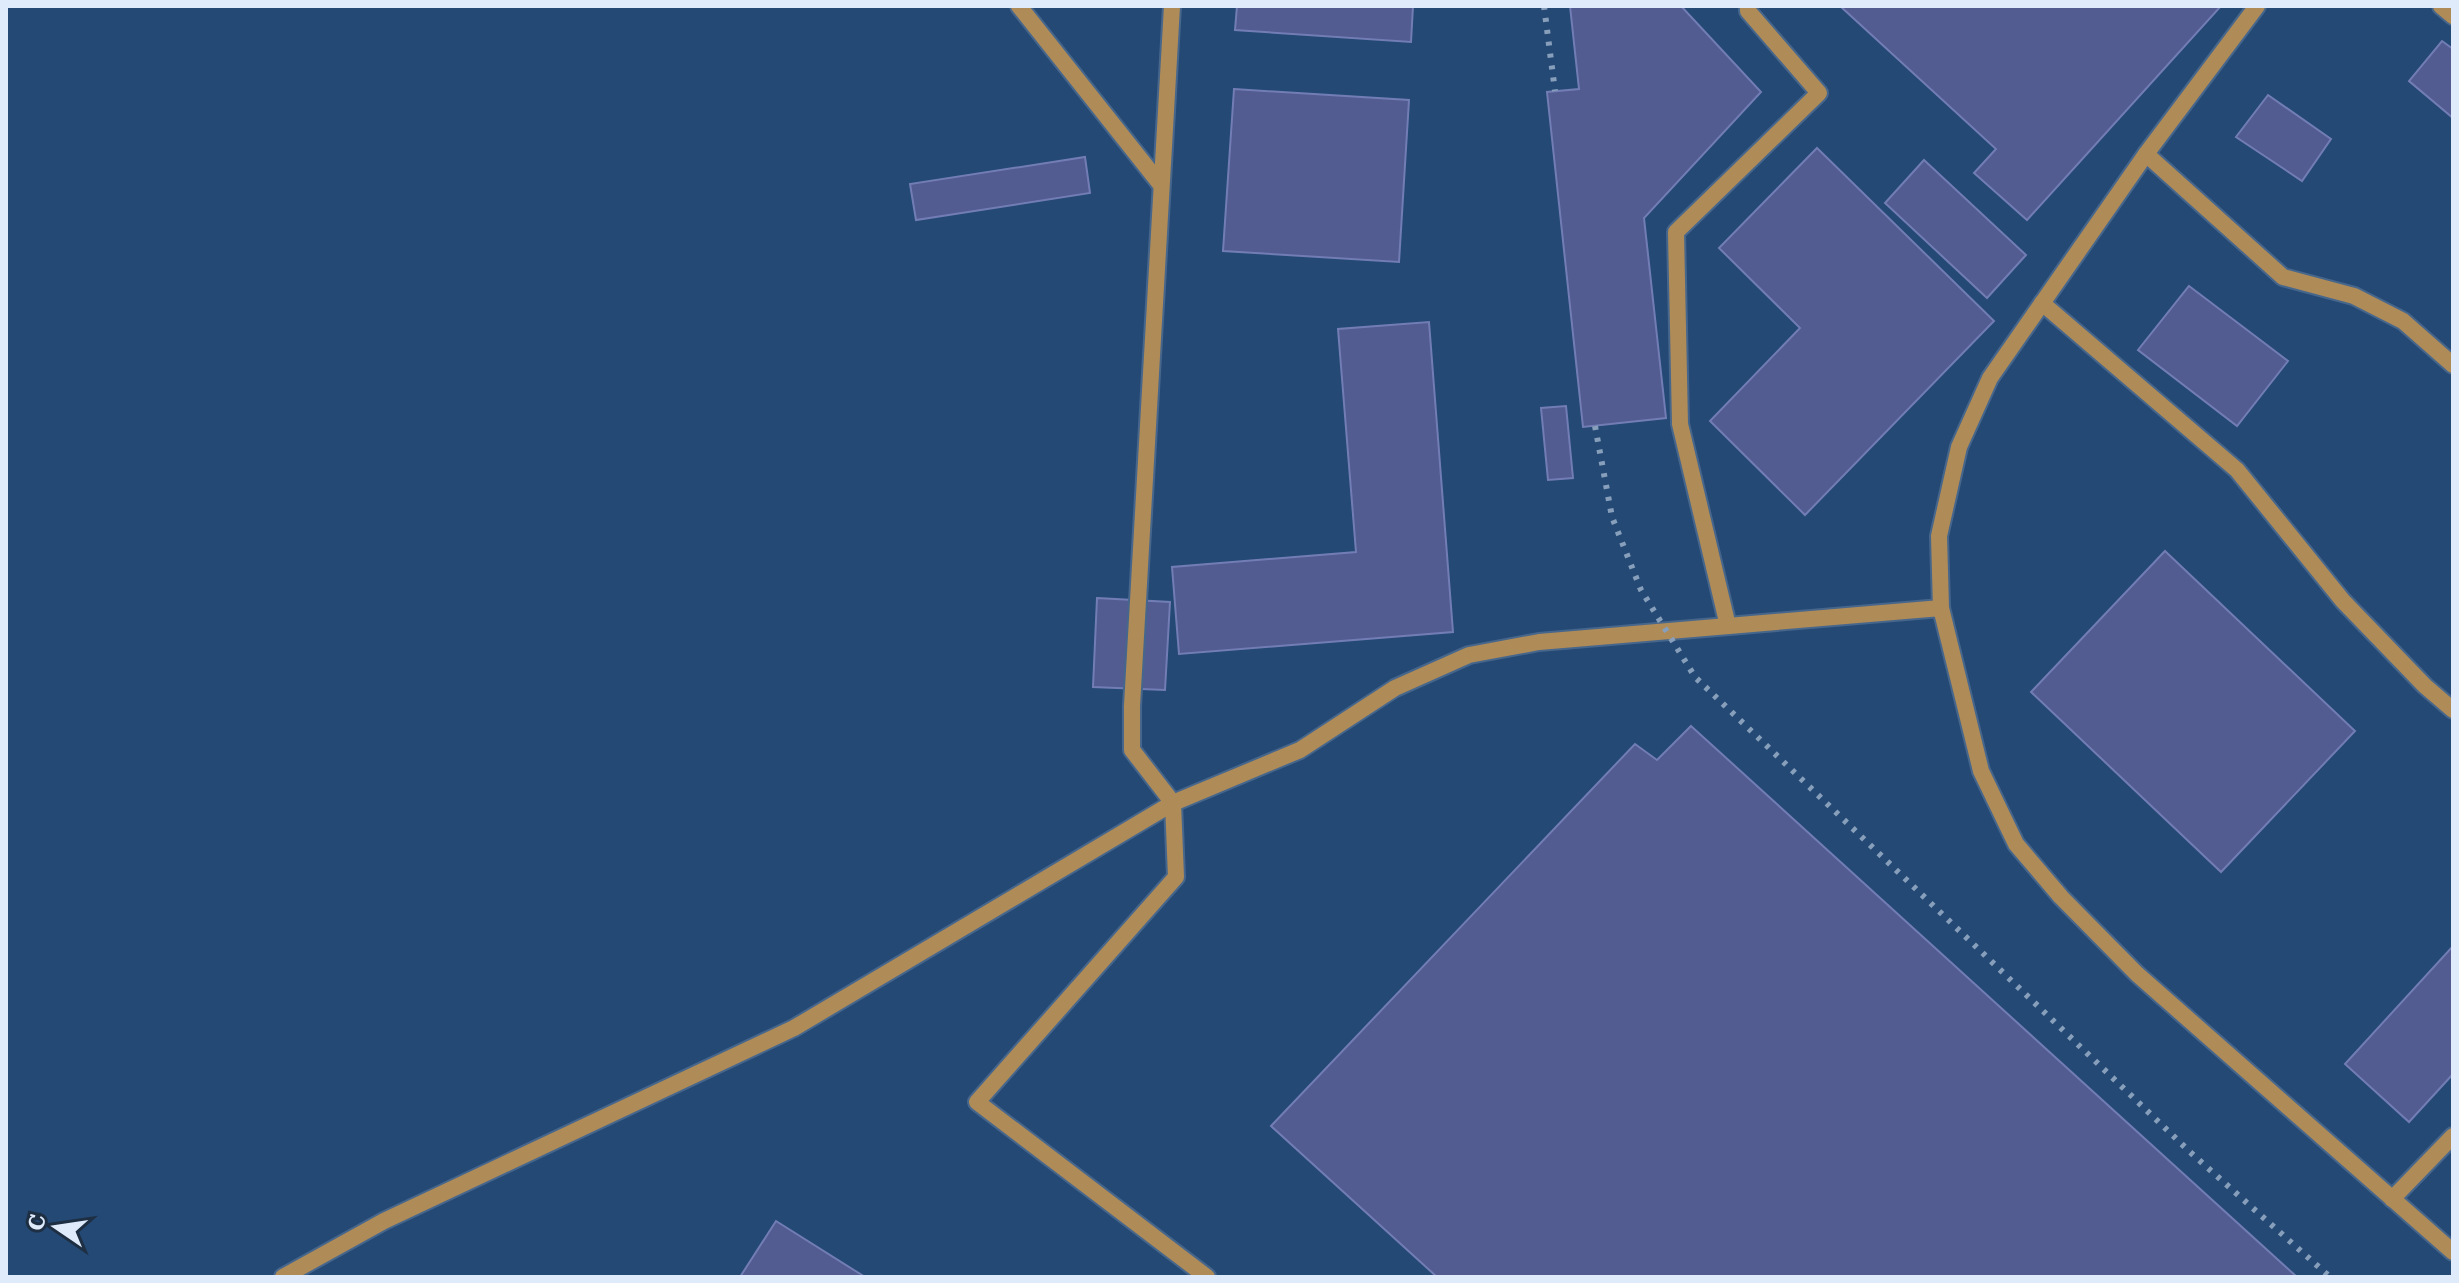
<svg xmlns="http://www.w3.org/2000/svg" width="2459" height="1283" viewBox="0 0 2459 1283" font-family="'Roboto Serif',serif">
<style>
.building{fill:#525c91;stroke:#727db5;stroke-width:2}
.lines{fill:none;stroke-linecap:round;stroke-linejoin:round}
.service-casing{stroke:#46668c;stroke-width:20}
.minor-casing{stroke:#46668c;stroke-width:20}
.service{stroke:#af8b58;stroke-width:16}
.minor{stroke:#af8b58;stroke-width:16}
.rail{stroke:#879fbb;stroke-width:6;stroke-dasharray:4 8;stroke-linecap:butt}
</style>
<rect width="100%" height="100%" fill="#244974"/>
<g class="building">
<path d="M1237,6h176l-2,36 -176,-12z"/>
<path d="M1570,6h111l80,86 -117,126 22,200 -83,9 -36,-335 32,-3z"/>
<path d="M1840,6h381l-194,214 -53,-47 22,-24z"/>
<path d="M2442,41l11,8v69l-44,-37z"/>
<path d="M1234,89l175,11 -10,162 -176,-11z"/>
<path d="M2268,95l63,44 -29,42 -66,-44z"/>
<path d="M1817,148l177,173 -189,194 -95,-94 90,-93 -81,-80z"/>
<path d="M1085,157l5,36 -174,27 -6,-36z"/>
<path d="M1924,160l102,95 -39,43 -102,-95z"/>
<path d="M2189,286l99,75 -51,65 -99,-76z"/>
<path d="M1429,322l24,310 -274,22 -7,-87 184,-15 -18,-223z"/>
<path d="M1566,406l7,72 -25,2 -7,-72z"/>
<path d="M2165,551l190,180 -134,141 -190,-180z"/>
<path d="M1097,598l73,4 -5,88 -72,-3z"/>
<path d="M1691,726l606,551h-860l-166,-151 364,-382 22,16z"/>
<path d="M2453,946v128l-44,48 -64,-58z"/>
<path d="M776,1221l89,56h-125z"/>
</g>
<g class="lines">
<g class="service-casing">
<g id="service">
<path d="M1019,6l142,179"/>
<path d="M1728,626l-48,-202 -4,-192 143,-139 -71,-82v-5"/>
<path d="M2392,1199l61,-63"/>
<path d="M283,1277l101,-56 410,-193 379,-225 -41,-53v-44l40,-700"/>
<path d="M1207,1277l-230,-175 199,-225 -3,-74 127,-53 95,-62 74,-33 70,-13 402,-34 40,163 35,73 45,53 76,77 316,278"/>
</g>
</g>
<g class="minor-casing">
<g id="minor">
<path d="M2441,6l12,10"/>
<path d="M2146,154l137,123 71,19 49,25 50,44"/>
<path d="M2042,303l195,167 106,131 82,85 28,24"/>
<path d="M1941,608l-2,-72 20,-89 31,-69 156,-224 111,-148"/>
</g>
</g>
<use href="#service" class="service"/>
<use href="#minor" class="minor"/>
<g class="rail">
<path d="M1544,6l11,85"/>
<path d="M1595,426l17,91 29,73 54,87 495,475 140,125"/>
</g>
</g>
<rect width="2459" height="1283" fill="none" stroke="#dfebfb" stroke-width="16"/>
<g transform="translate(56 1227) rotate(283)" stroke="#1e2f43" stroke-width="6" paint-order="stroke">
<path d="M0-6L14 30L0 20L-14 30Z" fill="#dfebfb"/>
<text y="-12" font-size="22" font-weight="bold" text-anchor="middle" fill="#dfebfb">С</text>
</g>
</svg>
